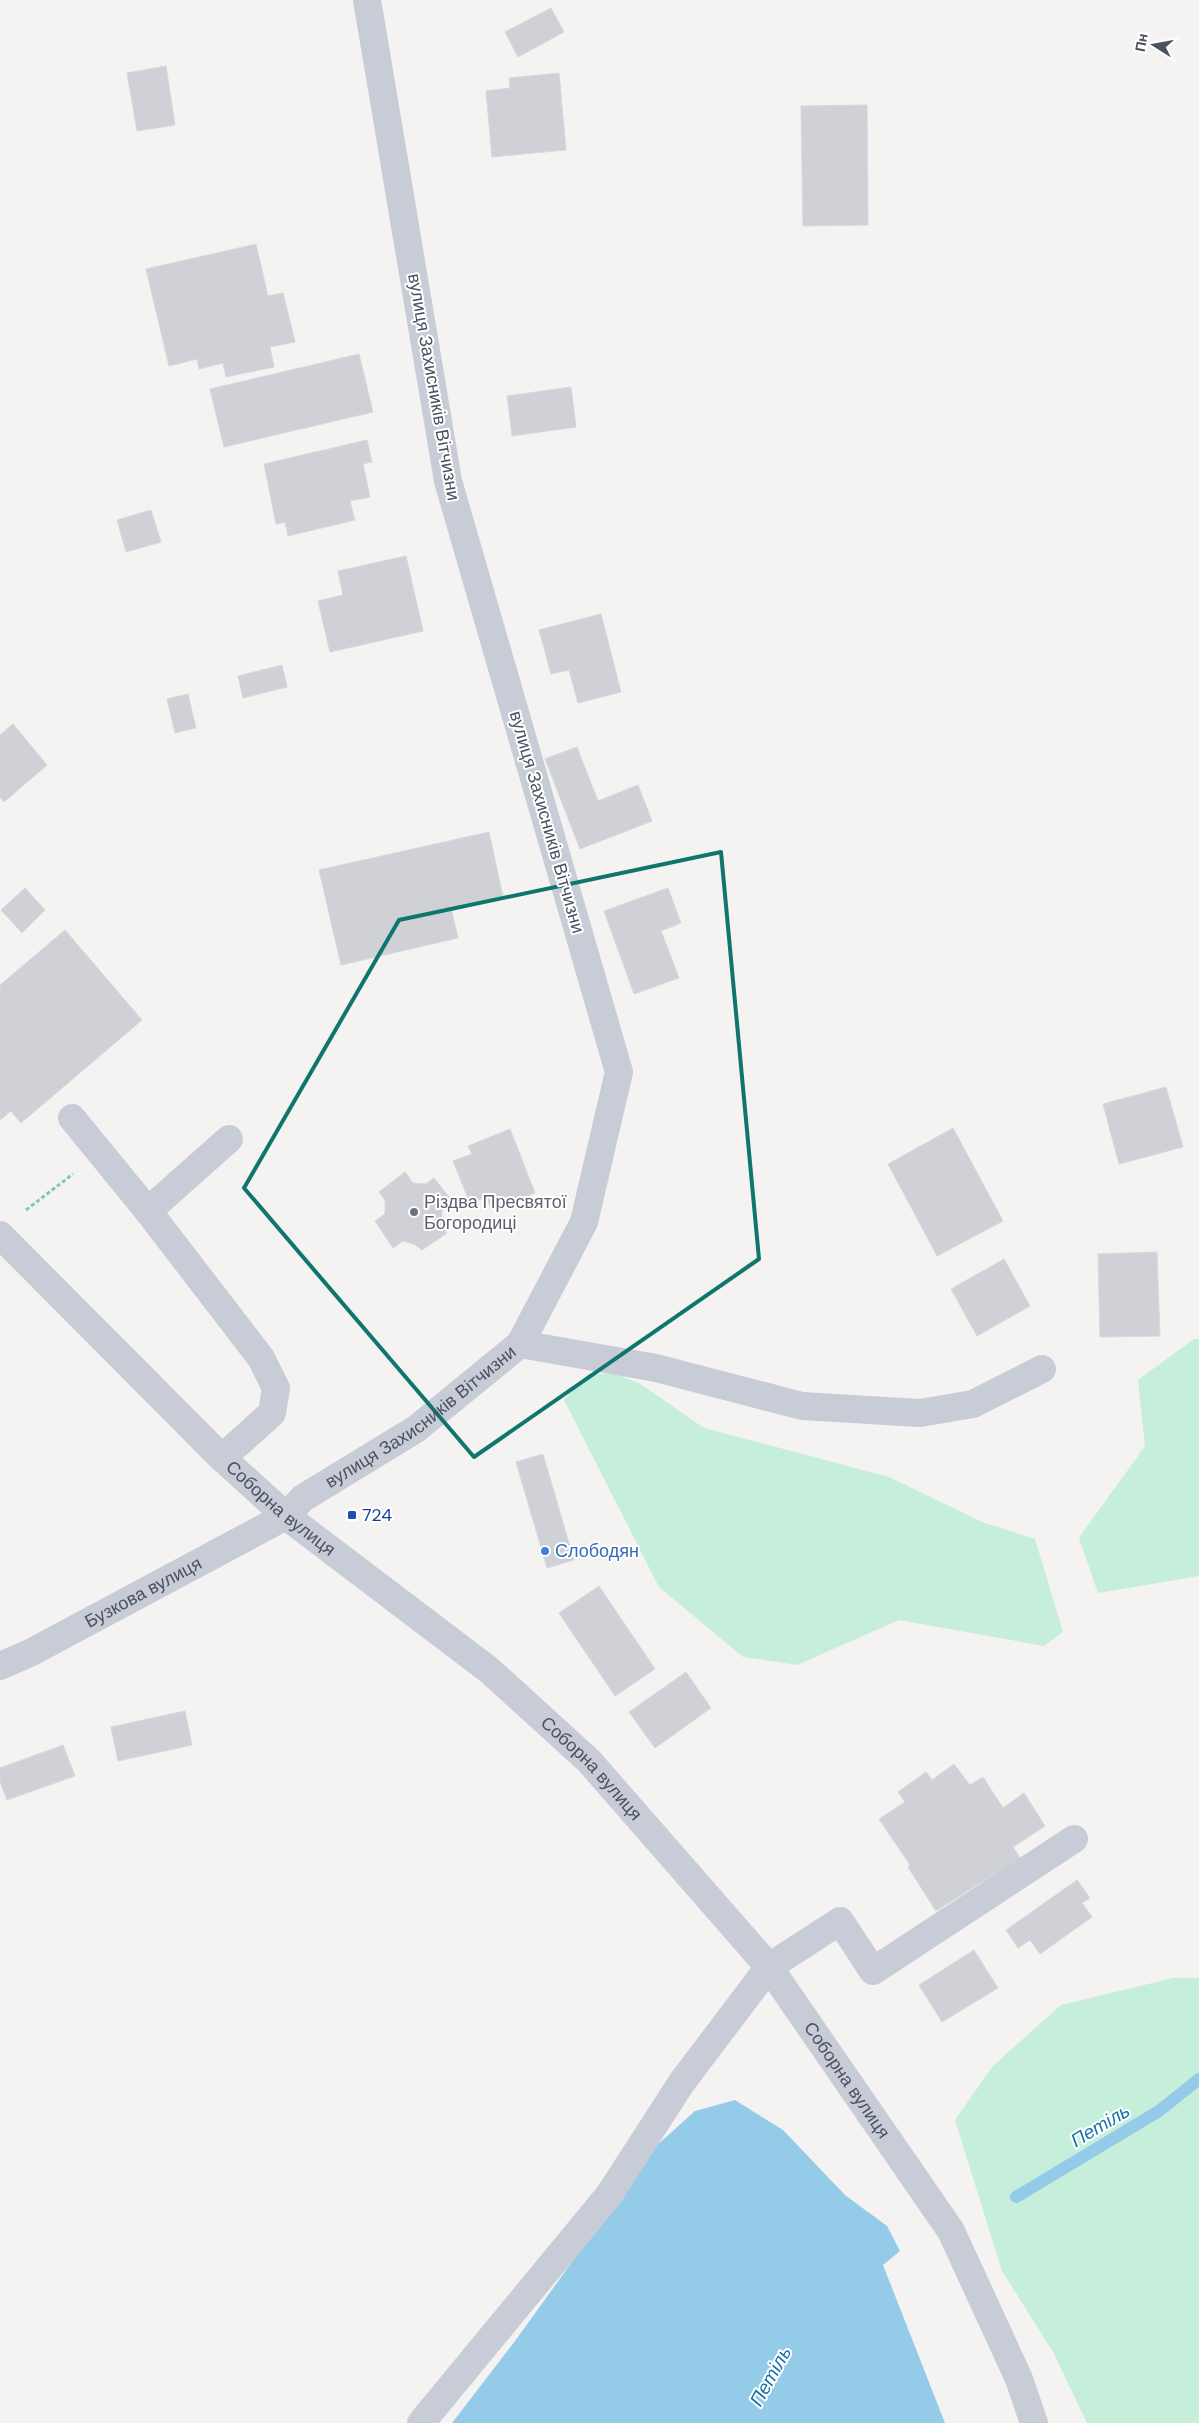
<svg xmlns="http://www.w3.org/2000/svg" width="1199" height="2423" viewBox="0 0 1199 2423" font-family="'DM Sans',sans-serif">
<style>
.green{fill:#c5eedb}
.water{fill:#94cbe9}
.lines{fill:none;stroke-linecap:round;stroke-linejoin:round}
.stream{stroke:#94cbe9;stroke-width:12}
.building{fill:#d0d1d6;stroke:#d7d8dd}
.path{stroke:#7ecbb0;stroke-width:3;stroke-dasharray:4 2.5;stroke-linecap:butt}
.minor{stroke:#c7ccd6;stroke-width:28}
.marked{fill:none;stroke:#0f766e;stroke-width:4;stroke-linejoin:round}
.worship-dot{fill:#6b7280;stroke:#fff;stroke-width:2}
.transit-dot{fill:#1a4fb4;stroke:#fff;stroke-width:2}
.shop-dot{fill:#3f7fe0;stroke:#fff;stroke-width:2}
.labels{text-anchor:middle;stroke-width:4;stroke-linejoin:round;paint-order:stroke}
.street-label{font-size:18px;fill:#4b525f;stroke:#fff}
.worship-label{font-size:18px;fill:#5b616d;stroke:#fff;text-anchor:start}
.transit-label{font-size:18px;fill:#164399;stroke:#fff;text-anchor:start}
.shop-label{font-size:18px;fill:#366cbe;stroke:#fff;text-anchor:start}
.water-label{font-size:19px;font-style:italic;fill:#1474a9;stroke:#fff}
</style>
<rect width="100%" height="100%" fill="#f4f3f2"/>
<g class="green">
<path d="M1194,1339h5v237l-101,17 -19,-55 66,-92 -7,-66z"/>
<path d="M588,1374h26l25,9 65,45 185,49 93,45 53,17 28,93 -19,14 -145,-26 -102,45 -54,-8 -84,-70 -95,-187z"/>
<path d="M1173,1978h26v445h-112l-34,-71 -51,-81 -47,-151 38,-54 68,-61z"/>
</g>
<path class="water" d="M735,2100l48,30 62,65 42,31 13,25 -17,14 62,158h-493l63,-82 140,-194 40,-36z"/>
<g class="lines">
<path class="stream" d="M1016,2197l143,-86 40,-32"/>
</g>
<g class="building">
<path d="M551,8l13,24 -46,25 -13,-25z"/>
<path d="M166,66l9,59 -38,6 -10,-58z"/>
<path d="M559,73l7,77 -74,7 -6,-66 24,-3 -1,-10z"/>
<path d="M867,105l1,120 -65,1 -2,-120z"/>
<path d="M256,244l12,52 15,-3 12,49 -25,5 4,20 -48,10 -3,-14 -24,6 -2,-10 -28,7 -23,-97z"/>
<path d="M359,354l14,58 -149,35 -14,-58z"/>
<path d="M571,387l5,40 -64,9 -5,-40z"/>
<path d="M367,440l5,22 -9,2 7,33 -20,4 5,19 -67,16 -3,-14 -9,2 -12,-60z"/>
<path d="M151,510l10,32 -35,10 -9,-32z"/>
<path d="M406,556l17,75 -93,21 -12,-51 25,-6 -5,-24z"/>
<path d="M601,614l20,78 -43,11 -9,-33 -18,4 -12,-44z"/>
<path d="M282,665l5,22 -44,11 -5,-22z"/>
<path d="M188,694l8,34 -21,5 -8,-34z"/>
<path d="M13,724l34,41 -43,37 -4,-5v-62z"/>
<path d="M577,747l21,54 40,-16 14,36 -72,28 -35,-90z"/>
<path d="M489,832l14,65 -52,11 7,30 -117,27 -22,-95z"/>
<path d="M25,888l20,22 -23,23 -21,-23z"/>
<path d="M668,888l13,35 -20,8 18,47 -45,16 -30,-83z"/>
<path d="M65,930l77,90 -121,103 -10,-12 -11,9v-135z"/>
<path d="M1166,1087l17,60 -64,17 -16,-60z"/>
<path d="M953,1128l50,93 -66,35 -49,-92z"/>
<path d="M510,1129l25,64 -44,17 -4,-13 -17,6 -17,-42 19,-7 -4,-8z"/>
<path d="M405,1172l8,11 13,1 8,-6 19,24 -11,8 -1,14 6,9 -25,17 -8,-6 -11,-3 -10,7 -18,-27 10,-7v-14l-6,-8z"/>
<path d="M1157,1252l3,84 -60,1 -2,-83z"/>
<path d="M1004,1259l26,47 -53,30 -26,-47z"/>
<path d="M543,1454l31,106 -27,8 -31,-106z"/>
<path d="M599,1586l56,83 -40,27 -56,-83z"/>
<path d="M686,1672l25,36 -56,40 -26,-36z"/>
<path d="M185,1711l7,34 -74,16 -7,-34z"/>
<path d="M63,1745l12,31 -68,24 -7,-18v-14z"/>
<path d="M954,1764l16,21 13,-8 20,31 21,-15 21,33 -32,21 7,11 -84,53 -28,-44 2,-2 -31,-46 26,-17 -7,-10 28,-20 6,8z"/>
<path d="M1077,1880l13,18 -8,5 10,14 -52,37 -10,-14 -12,8 -12,-18z"/>
<path d="M974,1950l24,38 -56,34 -23,-37z"/>
</g>
<g class="lines">
<path class="path" d="M26,1210l47,-36"/>
<g class="minor">
<path d="M72,1118l76,93 113,147 15,30 -4,25 -50,45"/>
<path d="M148,1211l81,-72"/>
<path id="s1" d="M0,1235l222,223 64,58 203,154 100,91 180,206 182,264 68,148 15,44"/>
<path d="M520,1344l136,24 146,38 118,7 53,-9 69,-35"/>
<path id="s2" d="M0,1666l30,-13 256,-137 17,-18 113,-69 104,-85 64,-122 35,-150 -171,-591 -81,-481"/>
<path d="M421,2423l188,-228 73,-113 87,-115 71,-46 33,50 201,-132"/>
</g>
</g>
<path class="marked" d="M721,852l38,407 -285,198 -230,-269 155,-268z"/>
<circle class="worship-dot" cx="414" cy="1212" r="5"/>
<rect class="transit-dot" x="347" y="1510" width="10" height="10" rx="2.5"/>
<circle class="shop-dot" cx="545" cy="1551" r="5"/>
<g class="labels">
<g class="street-label">
<text transform="translate(434 387) rotate(80)" y="6">вулиця Захисників Вітчизни</text>
<text transform="translate(547 822) rotate(74)" y="6">вулиця Захисників Вітчизни</text>
<text dy="6" stroke="none"><textPath href="#s2" startOffset="491">вулиця Захисників Вітчизни</textPath></text>
<text dy="6" stroke="none"><textPath href="#s1" startOffset="392">Соборна вулиця</textPath></text>
<text dy="6" stroke="none"><textPath href="#s2" startOffset="161">Бузкова вулиця</textPath></text>
<text dy="6" stroke="none"><textPath href="#s1" startOffset="798">Соборна вулиця</textPath></text>
<text dy="6" stroke="none"><textPath href="#s1" startOffset="1202">Соборна вулиця</textPath></text>
</g>
<g class="worship-label">
<text x="424" y="1208">Різдва Пресвятої<tspan x="424" dy="21">Богородиці</tspan></text>
</g>
<g class="transit-label">
<text x="362" y="1521">724</text>
</g>
<g class="shop-label">
<text x="555" y="1557">Слободян</text>
</g>
<g class="water-label">
<text transform="translate(1100 2125) rotate(-31)" y="7">Петіль</text>
<text transform="translate(770 2376) rotate(-61)" y="7">Петіль</text>
</g>
</g>
<g transform="translate(1154 45) rotate(281)" stroke="#ffffff" stroke-width="4" paint-order="stroke">
<path d="M0-4L9 19L0 12L-9 19Z" fill="#4b525f"/>
<text y="-8" font-size="14" font-weight="bold" text-anchor="middle" fill="#4b525f">Пн</text>
</g>
</svg>
